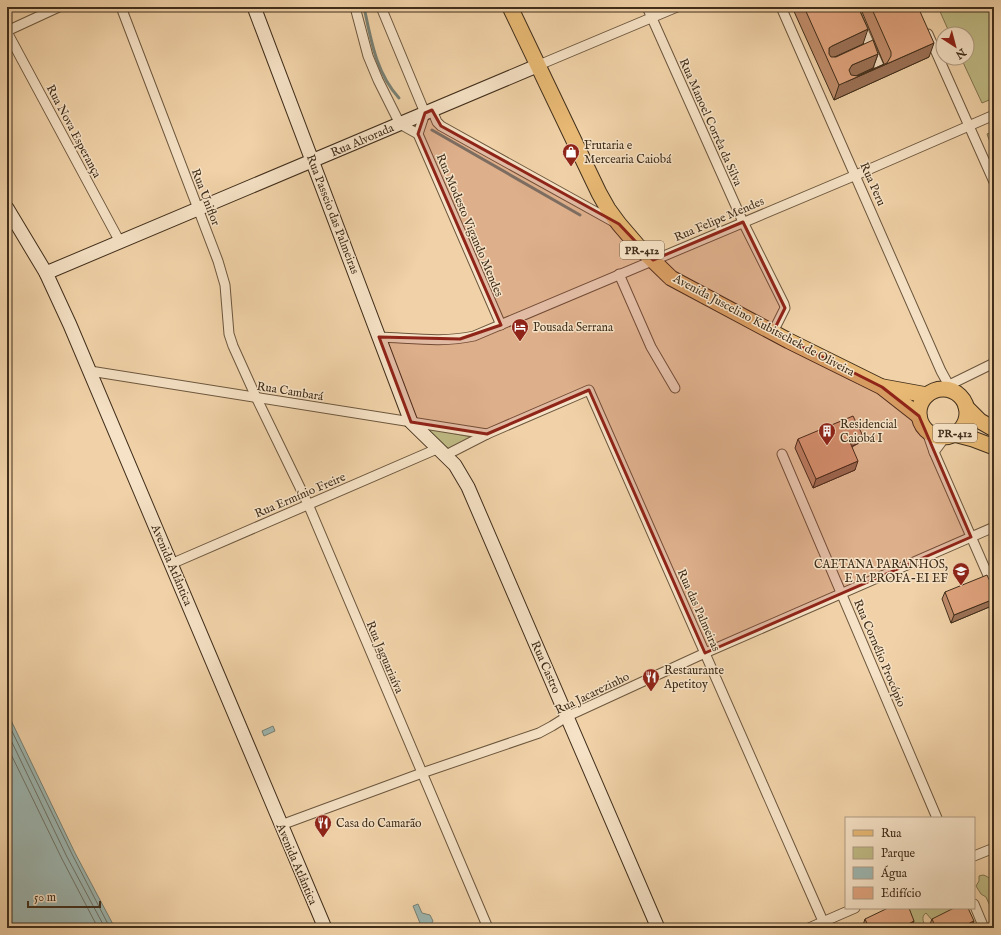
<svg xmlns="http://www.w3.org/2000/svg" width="1001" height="935" viewBox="0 0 1001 935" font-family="'IM FELL English',serif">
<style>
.green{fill:#bfba84;stroke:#807450}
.water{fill:#9db6b0;stroke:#788074}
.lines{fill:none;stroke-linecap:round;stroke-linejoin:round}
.shore{stroke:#6e7266;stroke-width:1}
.stream{stroke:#788074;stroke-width:3}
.street-casing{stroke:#6c573e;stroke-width:11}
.secondary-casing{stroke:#402e1b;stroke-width:15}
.primary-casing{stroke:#402e1b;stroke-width:17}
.street{stroke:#f6e2c6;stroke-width:9}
.secondary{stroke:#f6e2c6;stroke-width:13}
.primary{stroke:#e8b974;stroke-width:15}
.wall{fill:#c18d6c;stroke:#402e1b}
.shaded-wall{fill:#9d7358;stroke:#402e1b}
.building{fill:#e0a47e;stroke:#402e1b}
.marked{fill:#8f2418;fill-opacity:0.2;stroke:#8f2418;stroke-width:3;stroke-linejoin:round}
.labels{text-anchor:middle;stroke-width:3;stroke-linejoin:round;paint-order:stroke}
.shield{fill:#f6e2c6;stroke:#77644e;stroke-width:1}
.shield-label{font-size:11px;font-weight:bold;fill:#402e1b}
.street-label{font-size:12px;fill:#402e1b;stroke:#f6e2c6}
.poi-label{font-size:12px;fill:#402e1b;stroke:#f6e2c6;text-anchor:start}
</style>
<rect width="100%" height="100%" fill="#f1d2a8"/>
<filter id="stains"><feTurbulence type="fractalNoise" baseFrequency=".005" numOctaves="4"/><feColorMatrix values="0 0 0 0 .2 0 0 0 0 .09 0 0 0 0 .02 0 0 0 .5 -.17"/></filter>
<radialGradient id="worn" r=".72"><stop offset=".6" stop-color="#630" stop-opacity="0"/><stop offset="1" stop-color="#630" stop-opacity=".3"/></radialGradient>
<g class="green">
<path d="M938,7h56v91l-12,5 -21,-45h6v-24h-17z"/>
<path d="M994,131v22l-7,-19z"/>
<path d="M425,428l47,9 -25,13z"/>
<path d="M983,875c14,3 11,22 11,33l-4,-2 -4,-9 -5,-3 -5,-8 3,-5v-5z"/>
<path d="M896,908h62l-26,12 -6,-7c-6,4 -2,11 1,15h-20z"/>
</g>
<g class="water">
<path d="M7,712l68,141 40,75h-108z"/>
<path d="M273,726l2,5 -11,5 -2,-5z"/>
<path d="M418,904l4,9 8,2 3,6 -4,7h-7l-9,-22z"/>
</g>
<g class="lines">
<g class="shore">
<path d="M7,721l65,133 38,74"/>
<path d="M7,732l60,125 38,71"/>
<path d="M7,746l55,113 36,69"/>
</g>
<g class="stream">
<path d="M364,7c7,33 12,66 35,91"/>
<path d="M432,130l148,85"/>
</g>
<g class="street-casing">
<g id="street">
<path d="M121,7l97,254 7,24 4,49 4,12 23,51 52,107 180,424"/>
<path d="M355,7l13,49 10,24 22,44 18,10 83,191"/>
<path d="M381,7l44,106 -7,21"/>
<path d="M647,7l96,215 41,82 1,4 -12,24"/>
<path d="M781,7l160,364 11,20"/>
<path d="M853,7l26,59v6l-6,2"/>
<path d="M7,31l52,-24"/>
<path d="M7,32l113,210"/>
<path d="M928,34l66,148"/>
<path d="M539,65l138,-58"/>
<path d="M432,110l5,12 4,4 173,96"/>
<path d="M619,274l32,73 24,41"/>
<path d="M379,337c32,1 64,6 95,-1l382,-161 138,-60"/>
<path d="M90,371l397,63"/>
<path d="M939,390l55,-27"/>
<path d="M926,429l8,23 60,137"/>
<path d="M934,452l12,-16"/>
<path d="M782,454l155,364"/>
<path d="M446,455l41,-21 102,-44 237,538"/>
<path d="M171,564l268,-116"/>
<path d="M281,825l141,-52 117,-40 13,-7 16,-10 137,-63 289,-126"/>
<path d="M974,856l20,-8"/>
<path d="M974,904l10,24"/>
<path d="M809,928l46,-20"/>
</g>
</g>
<g class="secondary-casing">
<g id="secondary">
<path d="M254,7l157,415 44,43 13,22 190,441"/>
<path d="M7,208l39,65 24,52 255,603"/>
<path d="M46,273l493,-208"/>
</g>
</g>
<g class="primary-casing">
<g id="primary">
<path d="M510,7l89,186 9,16 11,15 18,21 34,33 118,63 93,46 37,29"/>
<path d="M883,387l44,8"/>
<circle cx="943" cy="413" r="24"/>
<path d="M966,407l14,14 14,8"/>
<path d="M954,434l19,5 21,8"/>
</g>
</g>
<use href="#street" class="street"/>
<use href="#secondary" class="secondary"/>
<use href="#primary" class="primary"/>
</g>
<g class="wall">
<path d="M792,7h66l5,37 -29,13 44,-3 -5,14 -17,8h2l26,-12 -24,-57h58l11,50 -95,43z"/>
<path d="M798,439l61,4 -7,4 3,23 -42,18 -18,-40z"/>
<path d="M994,590v15l-43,18 -9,-24 3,-7z"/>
<path d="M865,919l47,9h-50z"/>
<path d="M932,919l42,2 -2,4 -5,3h-35l-2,-4z"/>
</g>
<g class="shaded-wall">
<path d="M868,29l-5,15 -35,16 1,-12 3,-2z"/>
<path d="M934,43l-5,14 -95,43 5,-15 13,-20 26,-11 -5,14 -26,12 -1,2z"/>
<path d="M862,434l-3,9 -13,6 3,-9z"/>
<path d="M858,461l-3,9 -42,18 3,-9z"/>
<path d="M994,599v6l-43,18 3,-8z"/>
<path d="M914,921l-2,7h-11z"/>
<path d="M974,921l-2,4 -5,3h-8z"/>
</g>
<g class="building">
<path d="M804,7h54l10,22 -36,17 -3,2v6l2,3h5l37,-17 5,14 -26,11 -3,5 2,5 7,1 29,-13 4,-7v-4l-20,-45h47l16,36 -95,42z"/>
<path d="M853,416l9,18 -13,6 9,21 -42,18 -18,-40z"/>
<path d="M987,575l7,15v9l-40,16 -9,-23z"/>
<path d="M888,908h21l5,13 -13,7h-32l-4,-9z"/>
<path d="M954,908h14l6,13 -15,7h-23l-4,-9z"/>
<path d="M656,924l2,4h-12z"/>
</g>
<path class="marked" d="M432,110l9,16 178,98 34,36 90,-38 42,86 -12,24 109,55 37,29 52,121 -266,116 -116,-263 -102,44 -76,-12 -32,-85 81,2 41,-14 -83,-191 7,-21z"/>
<defs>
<g id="shop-pin" transform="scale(0.9)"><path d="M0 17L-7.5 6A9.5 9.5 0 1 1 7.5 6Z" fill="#8f2418" stroke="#f6e2c6"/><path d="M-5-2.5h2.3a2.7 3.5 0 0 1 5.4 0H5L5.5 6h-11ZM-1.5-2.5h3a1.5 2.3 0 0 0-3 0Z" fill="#fff"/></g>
<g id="hotel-pin" transform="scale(0.9)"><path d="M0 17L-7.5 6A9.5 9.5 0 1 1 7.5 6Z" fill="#8f2418" stroke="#f6e2c6"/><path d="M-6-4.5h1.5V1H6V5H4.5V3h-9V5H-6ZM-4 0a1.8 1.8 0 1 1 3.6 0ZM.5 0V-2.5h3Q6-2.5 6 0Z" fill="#fff"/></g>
<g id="building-pin" transform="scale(0.9)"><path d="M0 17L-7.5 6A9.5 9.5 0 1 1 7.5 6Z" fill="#8f2418" stroke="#f6e2c6"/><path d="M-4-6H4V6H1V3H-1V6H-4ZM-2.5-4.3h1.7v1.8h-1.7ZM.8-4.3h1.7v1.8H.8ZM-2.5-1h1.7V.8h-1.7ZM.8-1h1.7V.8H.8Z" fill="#fff"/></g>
<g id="school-pin" transform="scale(0.9)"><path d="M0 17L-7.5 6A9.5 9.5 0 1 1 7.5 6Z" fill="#8f2418" stroke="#f6e2c6"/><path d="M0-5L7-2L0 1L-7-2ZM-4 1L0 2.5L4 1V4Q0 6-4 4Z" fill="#fff"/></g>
<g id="restaurant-pin" transform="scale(0.9)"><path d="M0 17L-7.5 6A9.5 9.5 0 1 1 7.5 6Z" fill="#8f2418" stroke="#f6e2c6"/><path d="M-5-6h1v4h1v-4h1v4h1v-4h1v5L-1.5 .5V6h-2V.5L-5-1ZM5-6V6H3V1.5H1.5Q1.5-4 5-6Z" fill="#fff"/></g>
</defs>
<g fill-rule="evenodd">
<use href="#shop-pin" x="571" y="152"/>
<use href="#hotel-pin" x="520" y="327"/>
<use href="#building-pin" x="827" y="431"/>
<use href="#school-pin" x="961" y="571"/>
<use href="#restaurant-pin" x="651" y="677"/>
<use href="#restaurant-pin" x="323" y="823"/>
</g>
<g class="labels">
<g class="shield">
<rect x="620" y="241" width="44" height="18" rx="3"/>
<rect x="933" y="424" width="44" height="18" rx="3"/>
</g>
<g class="shield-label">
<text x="642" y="254">PR-412</text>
<text x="955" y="437">PR-412</text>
</g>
<g class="street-label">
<text transform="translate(711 122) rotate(66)" y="4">Rua Manoel Corrêa da Silva</text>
<text transform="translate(74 131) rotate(62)" y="4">Rua Nova Esperança</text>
<text transform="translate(362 140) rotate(-23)" y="4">Rua Alvorada</text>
<text transform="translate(873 184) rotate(66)" y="4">Rua Peru</text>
<text transform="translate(206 197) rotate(69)" y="4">Rua Uniflor</text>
<text transform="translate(333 214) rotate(69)" y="4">Rua Passeio das Palmeiras</text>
<text transform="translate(719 219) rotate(-23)" y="4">Rua Felipe Mendes</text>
<text transform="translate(470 225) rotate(67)" y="4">Rua Modesto Vigando Mendes</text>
<text transform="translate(764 325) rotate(28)" y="4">Avenida Juscelino Kubitschek de Oliveira</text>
<text transform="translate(290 391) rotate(9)" y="4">Rua Cambará</text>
<text transform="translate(300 495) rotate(-23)" y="4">Rua Ermínio Freire</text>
<text transform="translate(172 565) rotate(67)" y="4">Avenida Atlântica</text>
<text transform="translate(699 610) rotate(66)" y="4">Rua das Palmeiras</text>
<text transform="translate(880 653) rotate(67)" y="4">Rua Cornélio Procópio</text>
<text transform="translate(385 657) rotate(67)" y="4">Rua Jaguariaíva</text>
<text transform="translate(546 667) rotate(66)" y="4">Rua Castro</text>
<text transform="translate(592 693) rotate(-26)" y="4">Rua Jacarezinho</text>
<text transform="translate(297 864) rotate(67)" y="4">Avenida Atlântica</text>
</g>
<g class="poi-label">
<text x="584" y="149">Frutaria e<tspan x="584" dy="14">Mercearia Caiobá</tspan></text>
<text x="533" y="331">Pousada Serrana</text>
<text x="840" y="428">Residencial<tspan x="840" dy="14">Caiobá I</tspan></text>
<text x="948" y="568" text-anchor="end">CAETANA PARANHOS,<tspan x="948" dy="14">E M PROFA-EI EF</tspan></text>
<text x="664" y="674">Restaurante<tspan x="664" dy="14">Apetitoy</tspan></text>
<text x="336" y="827">Casa do Camarão</text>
</g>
</g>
<rect width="1001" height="935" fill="none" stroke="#f1d2a8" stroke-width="24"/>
<rect x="8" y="8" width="985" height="919" fill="none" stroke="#402e1b" stroke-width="2"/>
<rect x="12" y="12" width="977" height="911" fill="none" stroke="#402e1b"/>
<rect x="845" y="817" width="130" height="92" fill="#f6e2c6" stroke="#ad9a82"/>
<rect x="853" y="830" width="20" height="6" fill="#e8b974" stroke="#ad9a82"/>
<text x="881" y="837" font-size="12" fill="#402e1b">Rua</text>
<rect x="853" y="847" width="20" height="12" fill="#bfba84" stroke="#ad9a82"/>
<text x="881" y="857" font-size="12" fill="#402e1b">Parque</text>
<rect x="853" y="867" width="20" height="12" fill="#9db6b0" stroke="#ad9a82"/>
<text x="881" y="877" font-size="12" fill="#402e1b">Água</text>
<rect x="853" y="887" width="20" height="12" fill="#e0a47e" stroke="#ad9a82"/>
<text x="881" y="897" font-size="12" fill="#402e1b">Edifício</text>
<g transform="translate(955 46) rotate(144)"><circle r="19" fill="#f6e2c6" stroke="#ad9a82"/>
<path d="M0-3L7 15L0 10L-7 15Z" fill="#8f2418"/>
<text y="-6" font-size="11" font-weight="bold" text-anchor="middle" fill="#402e1b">N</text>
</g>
<path d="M28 901v6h72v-6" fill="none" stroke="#402e1b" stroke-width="2"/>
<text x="34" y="901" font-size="12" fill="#402e1b" stroke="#f6e2c6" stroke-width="3" paint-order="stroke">50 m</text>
<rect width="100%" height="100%" filter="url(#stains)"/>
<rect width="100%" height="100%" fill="url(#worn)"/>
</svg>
